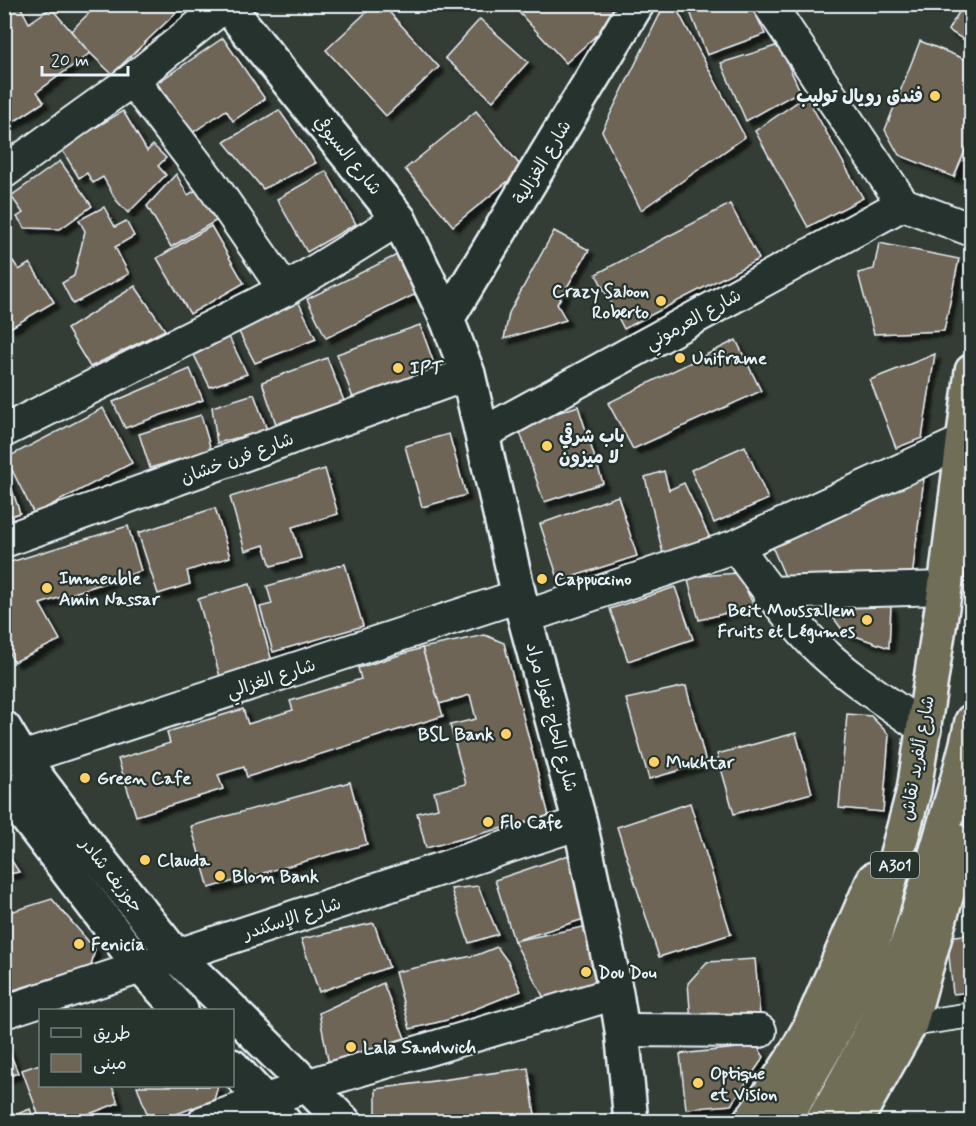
<svg xmlns="http://www.w3.org/2000/svg" width="976" height="1126" viewBox="0 0 976 1126" font-family="Mynerve,'Playpen Sans Arabic',sans-serif">
<style>
.building{fill:#6e6557;stroke:#e8f1f8;stroke-width:1.5;filter:url(#shadow)}
.lines{fill:none;stroke-linecap:round;stroke-linejoin:round}
.pedestrian-casing{stroke:#e8f1f8;stroke-width:28}
.minor-casing{stroke:#e8f1f8;stroke-width:36}
.tertiary-casing{stroke:#e8f1f8;stroke-width:38}
.secondary-casing{stroke:#e8f1f8;stroke-width:38}
.trunk-casing{stroke:#e8f1f8;stroke-width:38}
.pedestrian{stroke:#26332d;stroke-width:24}
.minor{stroke:#26332d;stroke-width:32}
.tertiary{stroke:#26332d;stroke-width:33}
.secondary{stroke:#26332d;stroke-width:33}
.trunk{stroke:#716e59;stroke-width:33}
.poi-dot{fill:#ffd166;stroke:#26332d;stroke-width:2}
.labels{text-anchor:middle;stroke-width:4.5;stroke-linejoin:round;paint-order:stroke}
.shield{fill:#26332d;stroke:#aeb8bb;stroke-width:1.5}
.shield-label{font-size:16px;font-weight:bold;fill:#e8f1f8}
.poi-label{font-size:18px;font-weight:bold;fill:#e8f1f8;stroke:#26332d;text-anchor:start}
.street-label{font-size:18px;fill:#e8f1f8;stroke:#26332d}
</style>
<defs>
<filter id="shadow"><feDropShadow dx="5.5" dy="5.5" stdDeviation="1.5" flood-color="#0009"/></filter>
</defs>
<rect width="100%" height="100%" fill="#343d35"/>
<filter id="ink" filterUnits="userSpaceOnUse"><feTurbulence type="fractalNoise" baseFrequency=".0167" numOctaves="2"/><feDisplacementMap in="SourceGraphic" scale="12" xChannelSelector="R" yChannelSelector="G"/><feConvolveMatrix kernelMatrix="1 2 1 2 8 2 1 2 1" color-interpolation-filters="sRGB"/></filter>
<g filter="url(#ink)">
<g class="building">
<path d="M4,4h15l10,19 22,-15 39,45 -53,39 7,10 -40,26z"/>
<path d="M98,4h79l4,4 -69,66 -22,-21 -19,-22z"/>
<path d="M375,4h7l57,63 -53,49 -60,-66z"/>
<path d="M511,4h112l3,4 -60,55z"/>
<path d="M665,4h9l71,133 -104,73 -39,-79z"/>
<path d="M687,4h64l14,30 -58,21z"/>
<path d="M964,4h8v41l-24,-15z"/>
<path d="M480,19l48,43 -35,39 -48,-43z"/>
<path d="M223,38l42,61 -32,22 -7,-11 -34,23 -35,-50z"/>
<path d="M920,41l52,21v72l-18,43 -55,-22 -14,-25z"/>
<path d="M779,45l21,46 -54,30 -25,-58z"/>
<path d="M806,96l57,102 -55,29 -53,-96z"/>
<path d="M279,110l37,53 -53,26 -39,-47z"/>
<path d="M123,111l24,40 6,-6 13,13 -8,8 8,9 -38,38 -12,-13 -13,-23 -10,6 -6,-10 -8,5 -18,-30z"/>
<path d="M476,111l47,58 -70,57 -48,-57z"/>
<path d="M60,161l32,45 -32,23 -35,-1 -8,-11 6,-4 -12,-17z"/>
<path d="M326,171l30,53 -49,28 -30,-53z"/>
<path d="M176,174l12,21 13,-8 18,32 -48,28 -24,-41z"/>
<path d="M730,204l29,55 -135,70 -28,-55z"/>
<path d="M104,207l11,20 11,-6 8,15 -19,11 14,27 -56,30 -11,-21 12,-7 11,-45 -6,-11z"/>
<path d="M211,226l33,57 -54,31 -33,-56z"/>
<path d="M554,231l35,19 -32,54 9,16 -62,19 5,-26z"/>
<path d="M879,243l80,16 -15,72 -70,3 -16,-61 16,-4z"/>
<path d="M397,255l19,39 -90,44 -19,-39z"/>
<path d="M13,261l6,9 11,-7 24,39 -44,26 -6,-9v-52z"/>
<path d="M135,286l30,44 -75,37 -23,-38z"/>
<path d="M298,301l18,38 -61,24 -17,-33z"/>
<path d="M420,325l20,55 -83,29 -20,-55z"/>
<path d="M229,337l18,37 -37,13 -16,-32z"/>
<path d="M736,340l25,51 -128,58 -25,-46z"/>
<path d="M935,354l-13,84 -26,10 -26,-68z"/>
<path d="M327,358l17,43 -68,23 -14,-42z"/>
<path d="M190,369l13,31 -78,28 -12,-26z"/>
<path d="M254,394l13,36 -50,13 -5,-36z"/>
<path d="M578,406l25,77 -59,19 -26,-76z"/>
<path d="M103,408l29,55 -98,51 -28,-56z"/>
<path d="M201,415l10,35 -61,18 -11,-34z"/>
<path d="M449,434l17,61 -44,12 -17,-61z"/>
<path d="M745,446l23,53 -54,24 -23,-53z"/>
<path d="M4,466l16,47 -16,5z"/>
<path d="M325,469l13,45 -46,13 9,31 -30,8 -7,-21 -19,6 -15,-54z"/>
<path d="M925,469l-13,109 -126,1 -15,-35z"/>
<path d="M664,471l5,19 15,-7 27,57 -48,14 -18,-77z"/>
<path d="M618,496l19,60 -78,25 -19,-57z"/>
<path d="M215,508l15,49 -43,14 3,13 -32,10 -20,-61z"/>
<path d="M128,526l13,45 -101,33 20,36 -46,22 -10,-19v-79z"/>
<path d="M345,564l18,62 -90,26 -13,-45 12,-3 -5,-18z"/>
<path d="M738,573l16,33 -55,14 -12,-43z"/>
<path d="M250,584l23,81 -52,15 -23,-81z"/>
<path d="M675,587l18,52 -65,22 -18,-52z"/>
<path d="M833,601l58,4 -2,43 -45,-16 -12,-16z"/>
<path d="M485,635l19,8 45,173 -123,32 -9,-35 21,-5 -4,-16 32,-8 -16,-59 26,-6 -6,-24 -31,9 -17,-56z"/>
<path d="M422,648l21,68 -196,61 -3,-10 -26,8 5,14 -87,27 -18,-57 52,-16 -3,-11 76,-23 5,15 45,-14 -3,-9 71,-22 -3,-11z"/>
<path d="M686,686l20,77 -57,16 -23,-80z"/>
<path d="M847,714l24,2 18,19 -6,77 -44,-4z"/>
<path d="M796,733l16,60 -78,21 -17,-60z"/>
<path d="M350,782l17,62 -158,44 -18,-62z"/>
<path d="M690,803l41,131 -72,23 -42,-130z"/>
<path d="M4,849l15,23 -15,3z"/>
<path d="M572,854l12,65 -70,22 -19,-61z"/>
<path d="M478,886l20,48 -29,9 -18,-54z"/>
<path d="M52,899l43,50 -4,17 -87,27v-79z"/>
<path d="M374,923l15,44 -70,25 -18,-53z"/>
<path d="M588,926l17,55 -61,17 -30,-57z"/>
<path d="M972,934v58l-19,2 -6,-57z"/>
<path d="M497,947l11,15 13,29 -74,29 -37,9 -15,-57 82,-17z"/>
<path d="M755,959l5,57 -69,6 -3,-39 19,-21z"/>
<path d="M383,983l22,55 -74,24 -2,3 -10,-52z"/>
<path d="M4,1038l14,35 -14,5z"/>
<path d="M757,1046l7,11 -33,48 -45,4 -6,-55z"/>
<path d="M40,1064v22h72l6,17 -50,19h-27l-19,-52z"/>
<path d="M528,1068l8,54h-151l-9,-10v-23z"/>
<path d="M137,1086h81l-4,14 -59,22h-5z"/>
<path d="M30,1109l5,13h-31v-3z"/>
</g>
<g class="lines">
<g class="pedestrian-casing">
<path id="pedestrian" d="M910,1024l62,-9"/>
</g>
<g class="minor-casing">
<g id="minor">
<path d="M769,4l134,200"/>
<path d="M132,80l79,103 74,107"/>
<path d="M4,172l128,-92 94,-76"/>
<path d="M903,204l69,26"/>
<path d="M4,431l281,-141 114,-71"/>
<path d="M482,434l421,-230"/>
<path d="M4,541l464,-167"/>
<path d="M736,546c24,34 49,68 78,98 33,33 73,58 111,85"/>
<path d="M769,593l176,-5"/>
<path d="M525,617l211,-71 226,-104"/>
<path d="M22,758l497,-162"/>
<path d="M4,1012l576,-189"/>
<path d="M622,1030l138,1"/>
<path d="M204,1122l105,-37 307,-92"/>
</g>
</g>
<g class="tertiary-casing">
<g id="tertiary">
<path d="M226,4l173,215 48,100 21,55 51,222 61,227 36,170 6,37 9,92"/>
<path d="M447,319l190,-315"/>
</g>
</g>
<g class="secondary-casing">
<g id="secondary">
<path d="M4,728l18,30 62,82 92,116 56,54"/>
<path d="M4,788l136,178 41,44"/>
<path d="M232,1011l112,111"/>
<path d="M232,1066l52,56"/>
</g>
</g>
<g class="trunk-casing">
<g id="trunk">
<path d="M749,1122l7,-8 35,-53 19,-34 64,-148"/>
<path d="M783,1122l45,-79 38,-74 48,-179 31,-202 27,-217"/>
<path d="M822,1122c27,-46 53,-93 72,-143 18,-45 32,-92 46,-139 11,-39 24,-78 32,-119"/>
<path d="M855,1122l55,-98 40,-141 5,-42"/>
</g>
</g>
<use href="#pedestrian" class="pedestrian"/>
<use href="#minor" class="minor"/>
<use href="#tertiary" class="tertiary"/>
<use href="#secondary" class="secondary"/>
<use href="#trunk" class="trunk"/>
</g>
</g>
<g class="poi-dot">
<circle cx="935" cy="96" r="6"/>
<circle cx="661" cy="301" r="6"/>
<circle cx="680" cy="358" r="6"/>
<circle cx="398" cy="368" r="6"/>
<circle cx="547" cy="446" r="6"/>
<circle cx="542" cy="579" r="6"/>
<circle cx="47" cy="588" r="6"/>
<circle cx="867" cy="620" r="6"/>
<circle cx="506" cy="734" r="6"/>
<circle cx="654" cy="762" r="6"/>
<circle cx="85" cy="778" r="6"/>
<circle cx="488" cy="822" r="6"/>
<circle cx="145" cy="860" r="6"/>
<circle cx="220" cy="876" r="6"/>
<circle cx="79" cy="944" r="6"/>
<circle cx="586" cy="972" r="6"/>
<circle cx="351" cy="1047" r="6"/>
<circle cx="698" cy="1083" r="6"/>
</g>
<g class="labels">
<rect class="shield" x="871" y="852" width="48" height="26" rx="4.5"/>
<g class="shield-label">
<text x="895" y="871">A301</text>
</g>
<g class="poi-label">
<text x="923" y="102" text-anchor="end">فندق رويال توليب</text>
<text x="649" y="297" text-anchor="end">Crazy Saloon<tspan x="649" dy="21">Roberto</tspan></text>
<text x="692" y="364">Uniframe</text>
<text x="410" y="374">IPT</text>
<text x="559" y="442">باب شرقي<tspan x="559" dy="21">لا ميزون</tspan></text>
<text x="59" y="584">Immeuble<tspan x="59" dy="21">Amin Nassar</tspan></text>
<text x="554" y="585">Cappuccino</text>
<text x="855" y="616" text-anchor="end">Beit Moussallem<tspan x="855" dy="21">Fruits et Légumes</tspan></text>
<text x="494" y="740" text-anchor="end">BSL Bank</text>
<text x="666" y="768">Mukhtar</text>
<text x="97" y="784">Green Cafe</text>
<text x="500" y="828">Flo Cafe</text>
<text x="157" y="866">Clauda</text>
<text x="232" y="882">Blom Bank</text>
<text x="91" y="950">Fenicia</text>
<text x="598" y="978">Dou Dou</text>
<text x="363" y="1053">Lala Sandwich</text>
<text x="710" y="1079">Optique<tspan x="710" dy="21">et Vision</tspan></text>
</g>
<g class="street-label">
<text transform="translate(348 155) rotate(51)" y="6">شارع السيوفي</text>
<text transform="translate(542 162) rotate(-59)" y="6">شارع الغزالية</text>
<text transform="translate(693 319) rotate(-29)" y="6">شارع العرموني</text>
<text transform="translate(237 458) rotate(-20)" y="6">شارع فرن خشان</text>
<text transform="translate(271 678) rotate(-18)" y="6">شارع الغزالي</text>
<text transform="translate(552 717) rotate(75)" y="6">شارع الحاج نقولا مراد</text>
<text transform="translate(917 758) rotate(-80)" y="6">شارع ألفريد نقاش</text>
<text transform="translate(112 875) rotate(52)" y="6">جوزيف شادر</text>
<text transform="translate(292 918) rotate(-18)" y="6">شارع الإسكندر</text>
</g>
</g>
<rect width="976" height="1126" fill="none" stroke="#26332d" stroke-width="24"/>
<rect x="12" y="12" width="952" height="1102" fill="none" stroke="#e8f1f8" stroke-width="2" filter="url(#ink)"/>
<rect x="39" y="1009" width="195" height="78" fill="#26332d" stroke="#747f7e" stroke-width="1.5"/>
<rect x="51" y="1028" width="30" height="9" fill="#26332d" stroke="#747f7e" stroke-width="1.5"/>
<text x="93" y="1039" font-size="18" fill="#e8f1f8">طريق</text>
<rect x="51" y="1054" width="30" height="18" fill="#6e6557" stroke="#747f7e" stroke-width="1.5"/>
<text x="93" y="1069" font-size="18" fill="#e8f1f8">مبنى</text>
<path d="M42 66v9h86v-9" fill="none" stroke="#e8f1f8" stroke-width="3"/>
<text x="51" y="66" font-size="18" fill="#e8f1f8" stroke="#26332d" stroke-width="4.5" paint-order="stroke">20 m</text>
</svg>
